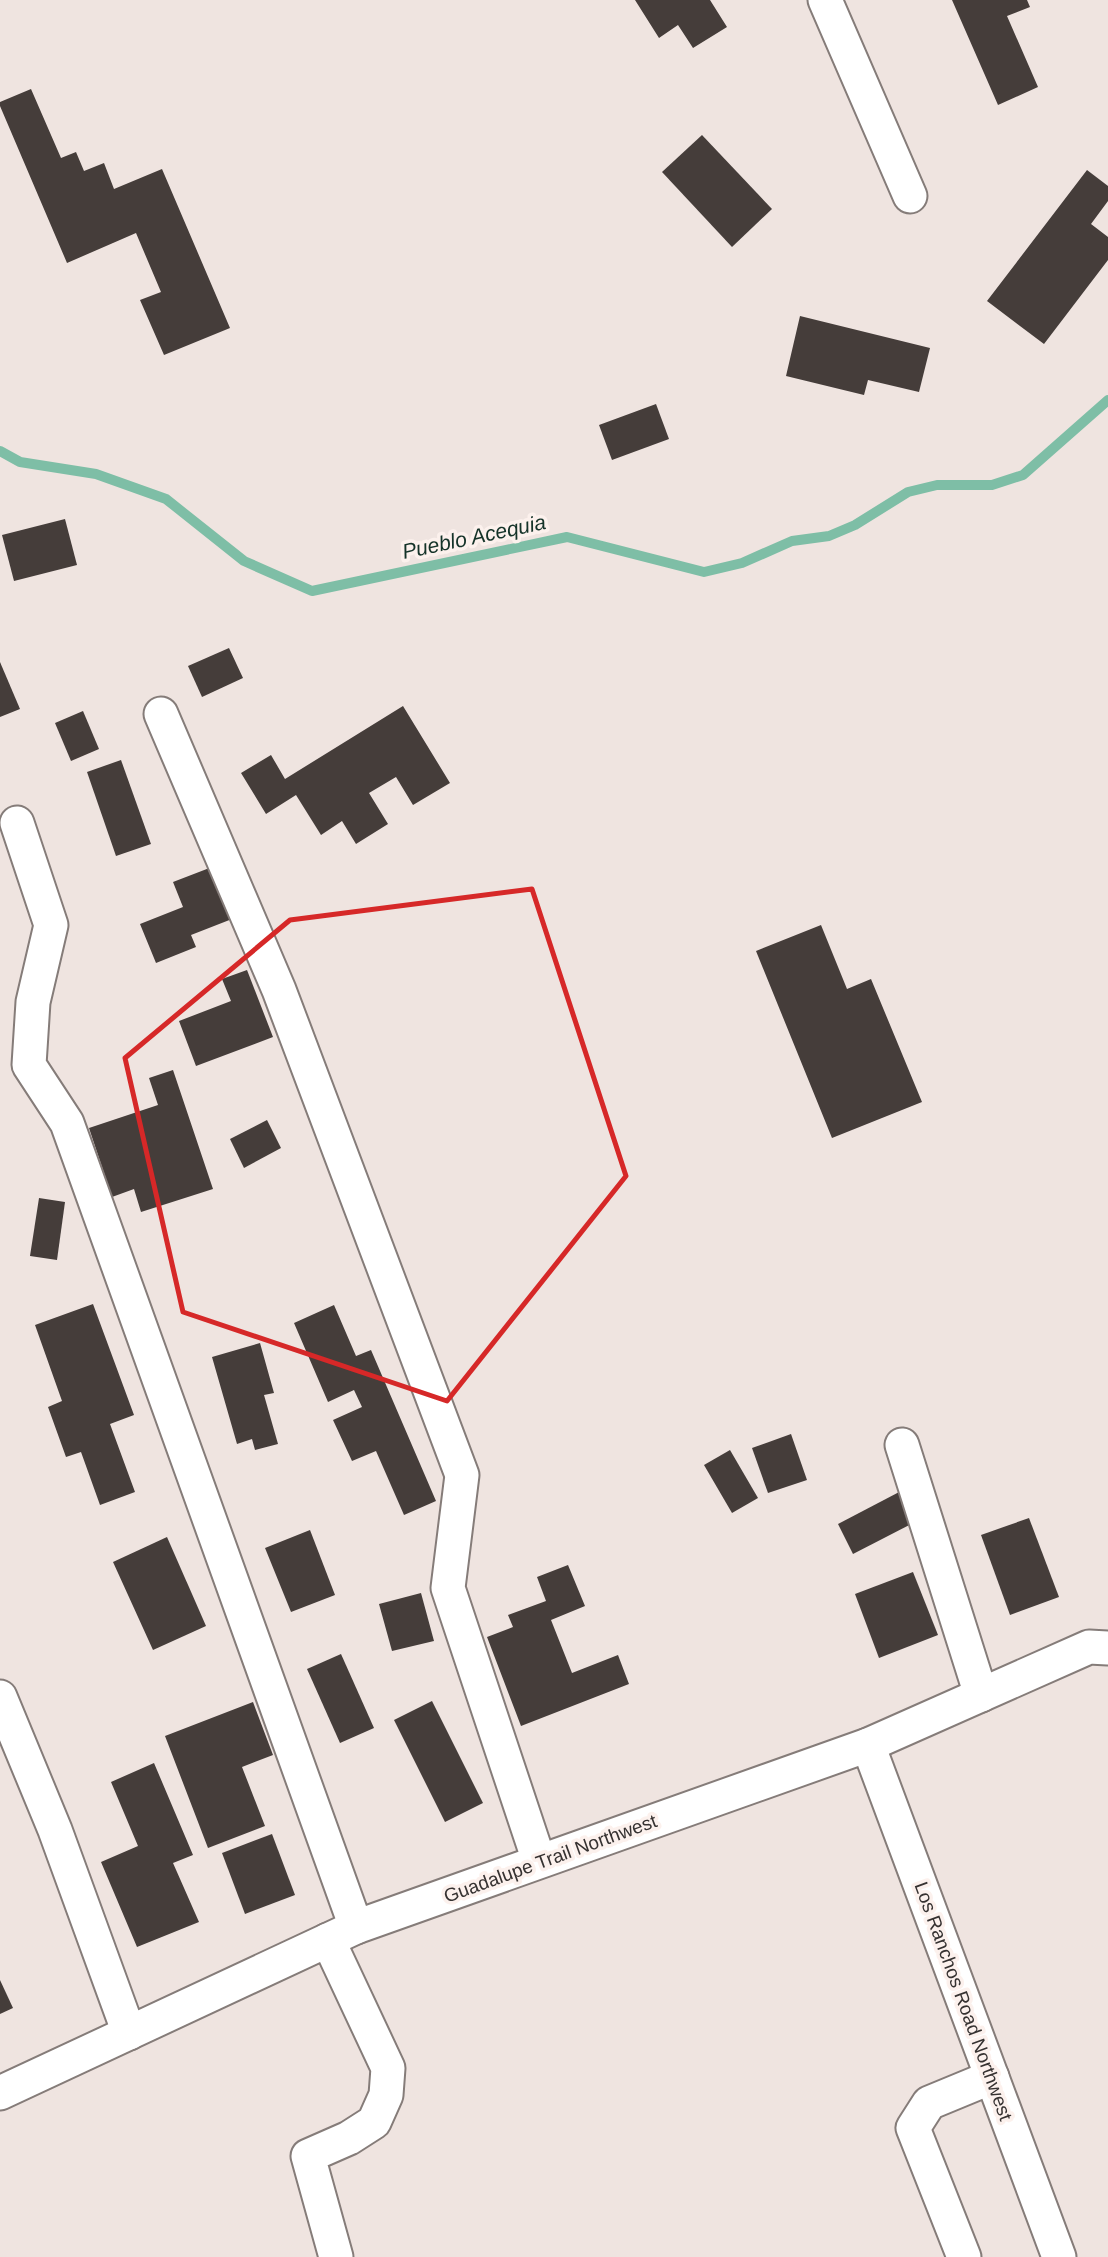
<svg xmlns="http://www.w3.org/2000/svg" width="1108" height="2257" viewBox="0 0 1108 2257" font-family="Helvetica,sans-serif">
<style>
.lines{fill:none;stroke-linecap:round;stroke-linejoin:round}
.stream{stroke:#7ebea6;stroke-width:10}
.building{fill:#453d3a}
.minor-casing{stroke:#857c79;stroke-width:37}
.minor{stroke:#fff;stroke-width:33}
.marked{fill:none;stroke:#d62828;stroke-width:5;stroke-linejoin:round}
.labels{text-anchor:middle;stroke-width:7;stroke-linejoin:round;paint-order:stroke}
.street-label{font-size:19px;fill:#363231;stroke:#fcf1ed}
.water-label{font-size:21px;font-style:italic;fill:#153329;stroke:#fcf1ed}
</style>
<rect width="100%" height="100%" fill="#efe4e0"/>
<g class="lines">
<path class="stream" d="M0,451l20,11 76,12 70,25 78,62 68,30 255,-54 137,35 38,-9 50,-22 37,-5 26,-11 53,-33 29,-7h55l31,-10 85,-75"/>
</g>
<g class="building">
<path d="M635,0h75l17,27 -34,21 -15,-23 -19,13z"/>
<path d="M952,0h75l3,7 -23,9 31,71 -40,18z"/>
<path d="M31,89l30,69 15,-6 8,19 20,-8 10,26 48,-20 68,159 -66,27 -24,-55 21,-8 -25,-59 -69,30 -67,-157v-4z"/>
<path d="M702,135l70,74 -40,38 -70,-75z"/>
<path d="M1087,170l21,16v15l-17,23 17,13v23l-64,84 -57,-43z"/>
<path d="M800,316l130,32 -11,44 -51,-12 -4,15 -78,-19z"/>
<path d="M656,404l13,35 -57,21 -13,-35z"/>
<path d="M65,519l12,46 -63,16 -12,-46z"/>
<path d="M229,648l14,30 -41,19 -14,-31z"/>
<path d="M0,662l20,47 -20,8z"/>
<path d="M403,706l47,77 -37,22 -17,-28 -27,16 19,31 -32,20 -14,-23 -21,14 -25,-40 -30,19 -25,-41 30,-18 14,24z"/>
<path d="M83,711l16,38 -28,12 -16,-38z"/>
<path d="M121,760l30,84 -35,12 -29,-84z"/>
<path d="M212,867l20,52 -41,16 5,12 -40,16 -16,-39 43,-17 -10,-25z"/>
<path d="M821,925l26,64 24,-10 51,123 -90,36 -76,-187z"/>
<path d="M247,970l26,67 -77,29 -17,-45 52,-20 -9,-22z"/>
<path d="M173,1070l40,119 -72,23 -7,-23 -22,8 -23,-69 69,-23 -9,-27z"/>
<path d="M267,1120l14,28 -37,20 -14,-29z"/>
<path d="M39,1198l26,4 -8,58 -27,-4z"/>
<path d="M93,1304l41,111 -24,9 25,68 -35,13 -19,-53 -15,5 -18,-50 14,-6 -27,-76z"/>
<path d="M334,1305l22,51 15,-6 65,151 -32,14 -28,-64 -24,10 -19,-41 29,-13 -8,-17 -26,12 -34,-79z"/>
<path d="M260,1343l14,50 -10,2 14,49 -23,6 -3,-11 -15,5 -25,-87z"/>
<path d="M791,1434l16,46 -39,13 -16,-45z"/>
<path d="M730,1450l28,48 -26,15 -28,-48z"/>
<path d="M903,1490l16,30 -66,34 -15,-30z"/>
<path d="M1029,1518l30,79 -49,18 -29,-80z"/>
<path d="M310,1530l25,65 -44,17 -26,-64z"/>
<path d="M167,1537l39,89 -53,24 -40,-88z"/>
<path d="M568,1565l17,41 -34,14 21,53 46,-18 11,29 -108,42 -34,-89 26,-10 -5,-12 38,-14 -9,-24z"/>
<path d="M913,1572l25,63 -59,23 -24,-64z"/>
<path d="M421,1593l13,48 -42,10 -13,-47z"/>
<path d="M341,1654l33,74 -34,15 -33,-74z"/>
<path d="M432,1701l51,102 -38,19 -51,-102z"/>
<path d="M253,1702l20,53 -31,12 23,59 -57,22 -43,-112z"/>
<path d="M154,1763l39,92 -20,8 26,59 -62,25 -36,-85 37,-16 -27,-64z"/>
<path d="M272,1834l23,61 -50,19 -23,-61z"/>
<path d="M0,1980l13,28 -13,6z"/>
</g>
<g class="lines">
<g class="minor-casing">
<g id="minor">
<path d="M825,0l85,196"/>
<path d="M161,714l118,276 183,485 -14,113 91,273"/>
<path d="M17,823l34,102 -18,77 -4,63 38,58 289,804"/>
<path d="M902,1445l79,250"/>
<path d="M0,1697l55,133 74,203"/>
<path d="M868,1745l191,512"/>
<path d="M328,1940l60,128 -2,27 -12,27 -25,16 -41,18 28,101"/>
<path d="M0,2093l356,-166 512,-182 221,-98 19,1"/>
<path d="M964,2257l-51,-129 16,-25 63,-26"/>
</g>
</g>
<use href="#minor" class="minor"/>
</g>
<path class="marked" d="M532,889l94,287 -179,225 -264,-89 -58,-254 165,-138z"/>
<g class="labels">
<g class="street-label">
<text transform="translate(550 1858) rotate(-20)" y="7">Guadalupe Trail Northwest</text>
<text transform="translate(964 2001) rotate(70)" y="7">Los Ranchos Road Northwest</text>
</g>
<g class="water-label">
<text transform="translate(474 537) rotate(-12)" y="7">Pueblo Acequia</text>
</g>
</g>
</svg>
